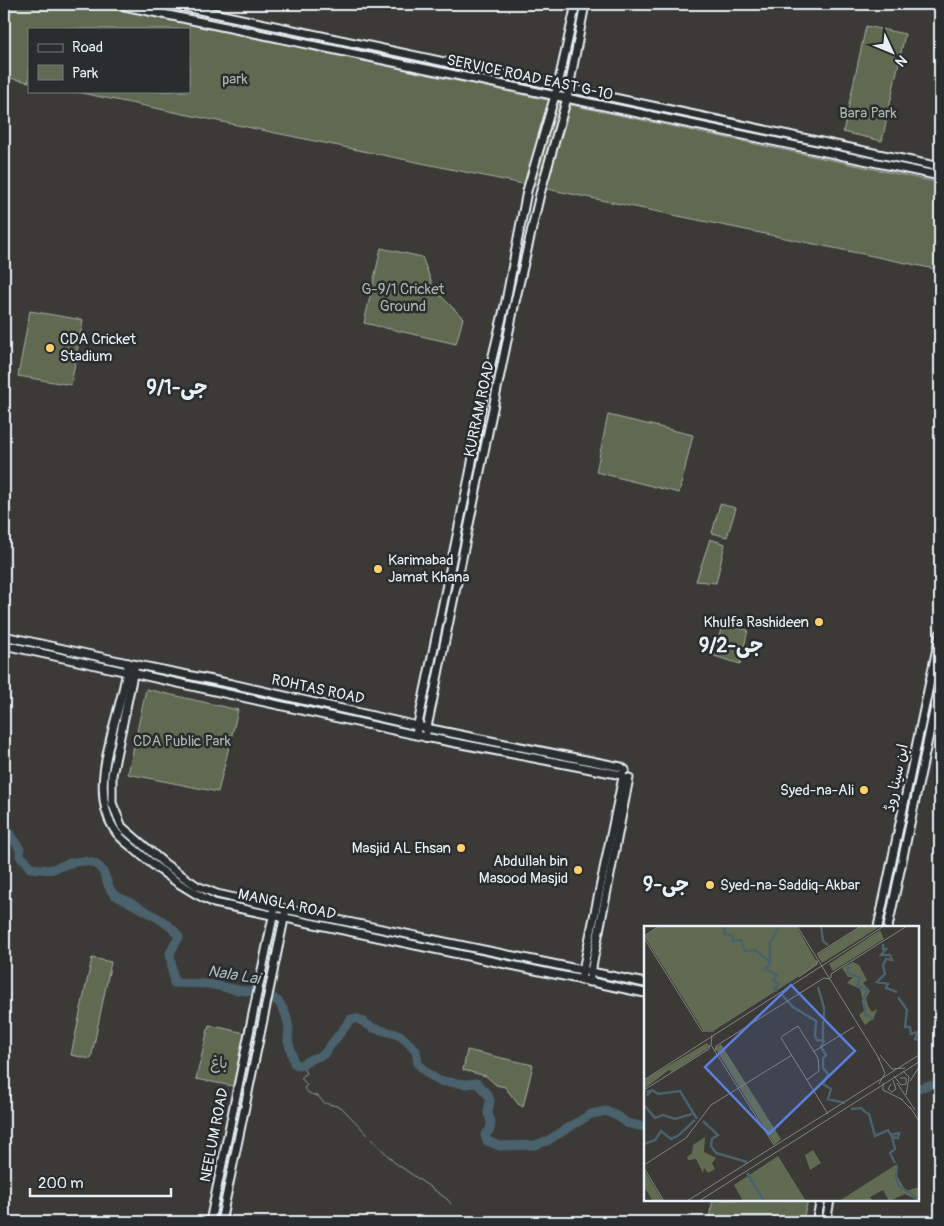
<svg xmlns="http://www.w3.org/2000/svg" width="944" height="1226" viewBox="0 0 944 1226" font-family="Pangolin,'Playpen Sans Arabic',sans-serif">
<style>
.green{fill:#616b51;stroke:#a4aea4}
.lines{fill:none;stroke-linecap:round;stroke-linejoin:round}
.stream{stroke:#899ba5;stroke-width:1}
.river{stroke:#4a626e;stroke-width:9}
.secondary-casing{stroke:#e8f1f8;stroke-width:11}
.secondary{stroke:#2a2d2e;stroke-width:7}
.poi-dot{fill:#ffd166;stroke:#2a2d2e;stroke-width:2}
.labels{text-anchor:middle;stroke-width:5;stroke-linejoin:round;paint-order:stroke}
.street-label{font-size:15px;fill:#e8f1f8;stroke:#2a2d2e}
.park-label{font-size:15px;fill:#abb5ad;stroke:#2a2d2e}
.poi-label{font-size:15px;fill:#e8f1f8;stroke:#2a2d2e;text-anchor:end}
.water-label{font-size:16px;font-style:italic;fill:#a9b8c1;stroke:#2a2d2e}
.district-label{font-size:20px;font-weight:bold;fill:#e8f1f8;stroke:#2a2d2e}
.inset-river{fill:none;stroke:#4a626e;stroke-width:2.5}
.inset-road{fill:none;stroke:#818384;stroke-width:1}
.view{fill:#5a7fe2;fill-opacity:0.15;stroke:#5a7fe2;stroke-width:2.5}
.inset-edge{fill:none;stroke:#e8f1f8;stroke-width:2.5}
</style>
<rect width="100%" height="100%" fill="#3c3a37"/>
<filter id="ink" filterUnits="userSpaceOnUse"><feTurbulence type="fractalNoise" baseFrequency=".02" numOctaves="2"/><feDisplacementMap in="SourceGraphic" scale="10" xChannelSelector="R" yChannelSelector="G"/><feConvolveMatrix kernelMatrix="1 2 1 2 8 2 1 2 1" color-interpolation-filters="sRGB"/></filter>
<g filter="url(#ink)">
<g class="green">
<path d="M4,4h89l847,179v87l-868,-179h117v-62h-160v53l-25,-5z"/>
<path d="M866,26l39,8 -23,107 -39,-9z"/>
<path d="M381,248l41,9 12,32 29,29 -7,26 -92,-21z"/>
<path d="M30,311l53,9 -12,65 -53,-9z"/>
<path d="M608,415l85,20 -14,58 -83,-21z"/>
<path d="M720,504l16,4 -9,29 -15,-4z"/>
<path d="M710,539l15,5 -9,39 -20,-2z"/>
<path d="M722,625l26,5 -8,34 -26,-8z"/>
<path d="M146,689l92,21 -20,82 -90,-18z"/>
<path d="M92,958l19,4 -20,97 -20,-4z"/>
<path d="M209,1025l36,8 -12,53 -37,-7z"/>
<path d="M467,1050l66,15 -10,42 -5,-3 -13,-17 -9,-2 -10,-9 -23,-6z"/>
<path d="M713,1200h89l6,1 -6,21h-94z"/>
</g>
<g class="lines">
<g class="stream">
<path d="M301,1065l5,8 -5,5 6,7 -3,3c3,5 8,7 14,8l6,7 17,4 53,55 53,37 4,5"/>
<path d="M459,1220l2,2"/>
</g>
<g class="river">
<path d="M4,824l16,25v7l7,6 3,6c6,0 18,3 23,1 11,-4 25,-10 37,-7 20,6 13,24 25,33 4,3 9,4 14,7 16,9 40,19 50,35l-9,16 4,30 34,1 30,6 26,3 6,3 9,6 7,13 3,13 -1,12 6,23 5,3 12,-7 12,-4 28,-36h7l15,9 27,7 16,15 2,14 9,9 12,8 27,3 11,-1 11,12 2,6 -2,12 3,9 -1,8 -5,5 2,6 13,5 35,-1 12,-4 44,-27 15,-3 13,6 7,6 19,4"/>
<path d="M918,1088l12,-3"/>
</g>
<g class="secondary-casing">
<g id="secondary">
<path d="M115,4l825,172"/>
<path d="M171,4l769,163"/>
<path d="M4,636l124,27 104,21 194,44 195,39 4,3"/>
<path d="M4,645l421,92 197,38"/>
<path d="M128,663c-5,50 -43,121 -14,166 5,9 17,17 25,24 23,20 47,37 75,50l431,90"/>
<path d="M135,665l-23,110v28l10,24 43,37 32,22 20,8 58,13 370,76"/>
<path d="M416,734l55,-266 12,-71 23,-96 21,-110 31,-106 18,-81"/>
<path d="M425,737l90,-435 25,-108 27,-96 18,-94"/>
<path d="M878,927l62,-293"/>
<path d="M888,927l52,-244"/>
<path d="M581,980l42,-203"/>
<path d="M589,982l40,-204"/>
<path d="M210,1222l64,-310"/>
<path d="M221,1222l64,-308"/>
<path d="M816,1222l5,-22"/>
<path d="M826,1222l4,-22"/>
</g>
</g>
<use href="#secondary" class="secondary"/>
</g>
</g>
<g class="poi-dot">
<circle cx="50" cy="348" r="5"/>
<circle cx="378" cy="569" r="5"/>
<circle cx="819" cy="622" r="5"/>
<circle cx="864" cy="790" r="5"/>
<circle cx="461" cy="848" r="5"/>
<circle cx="578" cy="870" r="5"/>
<circle cx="710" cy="885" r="5"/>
</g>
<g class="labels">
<g class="street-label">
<text transform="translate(530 77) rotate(12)" y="5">SERVICE ROAD EAST G-10</text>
<text transform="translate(479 409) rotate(-78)" y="5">KURRAM ROAD</text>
<text transform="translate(318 689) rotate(12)" y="5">ROHTAS ROAD</text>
<text transform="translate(896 778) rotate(-78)" y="5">ابن سینا روڈ</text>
<text transform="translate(287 904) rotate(12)" y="5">MANGLA ROAD</text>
<text transform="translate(214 1135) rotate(-79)" y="5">NEELUM ROAD</text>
</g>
<g class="park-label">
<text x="235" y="84">park</text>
<text x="868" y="118">Bara Park</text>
<text x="403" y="294">G-9/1 Cricket<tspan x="403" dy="17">Ground</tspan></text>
<text x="182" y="746">CDA Public Park</text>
<text x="219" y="1068">باغ</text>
</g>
<g class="poi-label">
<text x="60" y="344" text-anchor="start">CDA Cricket<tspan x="60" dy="17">Stadium</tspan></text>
<text x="388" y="565" text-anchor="start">Karimabad<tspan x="388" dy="17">Jamat Khana</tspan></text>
<text x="809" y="627">Khulfa Rashideen</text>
<text x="854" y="795">Syed-na-Ali</text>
<text x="451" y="853">Masjid AL Ehsan</text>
<text x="568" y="866">Abdullah bin<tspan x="568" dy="17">Masood Masjid</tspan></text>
<text x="720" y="890" text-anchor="start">Syed-na-Saddiq-Akbar</text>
</g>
<g class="water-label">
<text transform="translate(234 974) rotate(9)" y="6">Nala Lai</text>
</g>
<g class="district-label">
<text x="177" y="394">جی-9/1</text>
<text x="731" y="652">جی-9/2</text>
<text x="666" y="891">جی-9</text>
</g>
</g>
<g transform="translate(644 926)">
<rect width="275" height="275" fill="#3c3a37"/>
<path d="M16,0h136l22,38 -103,66h-12l-59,-94zM218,0l17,1 -57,36 -5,-8zM236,4l4,9 -51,32 -4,-7zM209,36l6,3 8,15 -4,3 7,8 -4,7 2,8 4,6 5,-3 -3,9 -9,7 -6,-10 6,-5 -5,-21 -13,-6 6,-6h-5l-6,-9zM63,117l3,4 -38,25 -3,-2 -25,19v-9zM77,118l60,95 -6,6 -60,-97zM61,211l-1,15 12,6 -4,5 3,6 -7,4 -4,-5 -1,5 -7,-14 -8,1 -1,-3 5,-4 1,-8zM169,224l8,13 -11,7 -5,-15zM134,230l28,45h-63l-9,-16zM253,238v12l9,15 13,-4v14l-14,-7 -16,7 -6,-11 -13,7 3,4h-34zM0,244l19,31h-10l-9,-14z" fill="#616b51"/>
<path class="inset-river" d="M76,0l5,3 -1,5 8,1 1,6 8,-1 4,11 10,-1 15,12M177,0l2,15 5,4M239,18v5h3l-5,6h9l2,5 -6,-1 -3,6 2,9 -8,8 11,2 -2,4 11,4M204,40v7l12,5 -3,8 10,3 -4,12 3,14 8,4M174,61l6,21v11M133,65l-3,-2 5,-5 -6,-4 4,-5 -12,-6 5,-7v-19l9,-17M138,69l11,12 23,14 -1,15 2,4 7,1 -3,6 5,8 -3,3v10l5,6 -5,10 8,5 -3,10 17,4M254,71l9,13 -2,17h5l1,7 7,-2 -3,7 4,1M179,95v19M4,164v4l4,-4 6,4 22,-3 17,28M0,179l11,13 8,-3 12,4 17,-5M207,183l10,-1 4,4M221,186l4,2 6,22 13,-6 3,5 8,-2 -1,5 -6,-1 3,12 -5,4 5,10M59,195l15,14 -6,4 -1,7 5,7 31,9M0,218l11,-4 6,-9 10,8 8,-4 16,-15M253,240l-1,12 3,8 20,13M103,247l17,28"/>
<path class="inset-road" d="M153,0l83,134M0,10l15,-10M0,12l58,93h12M173,28l44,-28M155,51l18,-13v-4M187,52v-4l76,-48M68,109l-1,10 63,100M137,111l17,-11 20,32 1,13 -12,9M137,112l47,76M71,125l1,-5 108,-68 6,1M169,126l41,-25M236,129l12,14 13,-1M234,131l7,16 -6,11M259,145l6,6 -3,18M250,150l7,9 5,-1v-6h-6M0,154l240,-154M266,155l9,-14M239,157v7l20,10M253,157l18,27M247,158l-3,5 4,3 4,-3 -3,-9M0,164l65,-41 1,-4M256,172l11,11M266,181l9,14M0,239l42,-27 25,-33 81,-50M0,242l20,33M43,275l232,-146M55,275l220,-139"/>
<path class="view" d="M147,59l64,66 -86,83 -64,-67z"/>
<rect width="275" height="275" class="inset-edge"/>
</g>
<rect width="944" height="1226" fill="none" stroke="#2a2d2e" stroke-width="20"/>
<rect x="10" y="10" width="924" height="1206" fill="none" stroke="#e8f1f8" stroke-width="2" filter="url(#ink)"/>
<rect x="28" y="28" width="162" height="65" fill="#2a2d2e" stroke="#767b7f"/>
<rect x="38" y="44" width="25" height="8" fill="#2a2d2e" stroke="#767b7f"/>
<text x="72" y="52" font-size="15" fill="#e8f1f8">Road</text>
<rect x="38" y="65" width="25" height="15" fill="#616b51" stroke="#767b7f"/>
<text x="72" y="78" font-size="15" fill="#e8f1f8">Park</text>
<g transform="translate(892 52) rotate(134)" stroke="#2a2d2e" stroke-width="4" paint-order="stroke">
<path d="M0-4L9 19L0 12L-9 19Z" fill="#e8f1f8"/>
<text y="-8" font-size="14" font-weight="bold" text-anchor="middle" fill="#e8f1f8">N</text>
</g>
<path d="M30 1188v8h141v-8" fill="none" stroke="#e8f1f8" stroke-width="2.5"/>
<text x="38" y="1188" font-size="15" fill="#e8f1f8" stroke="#2a2d2e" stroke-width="4" paint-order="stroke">200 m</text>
</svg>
